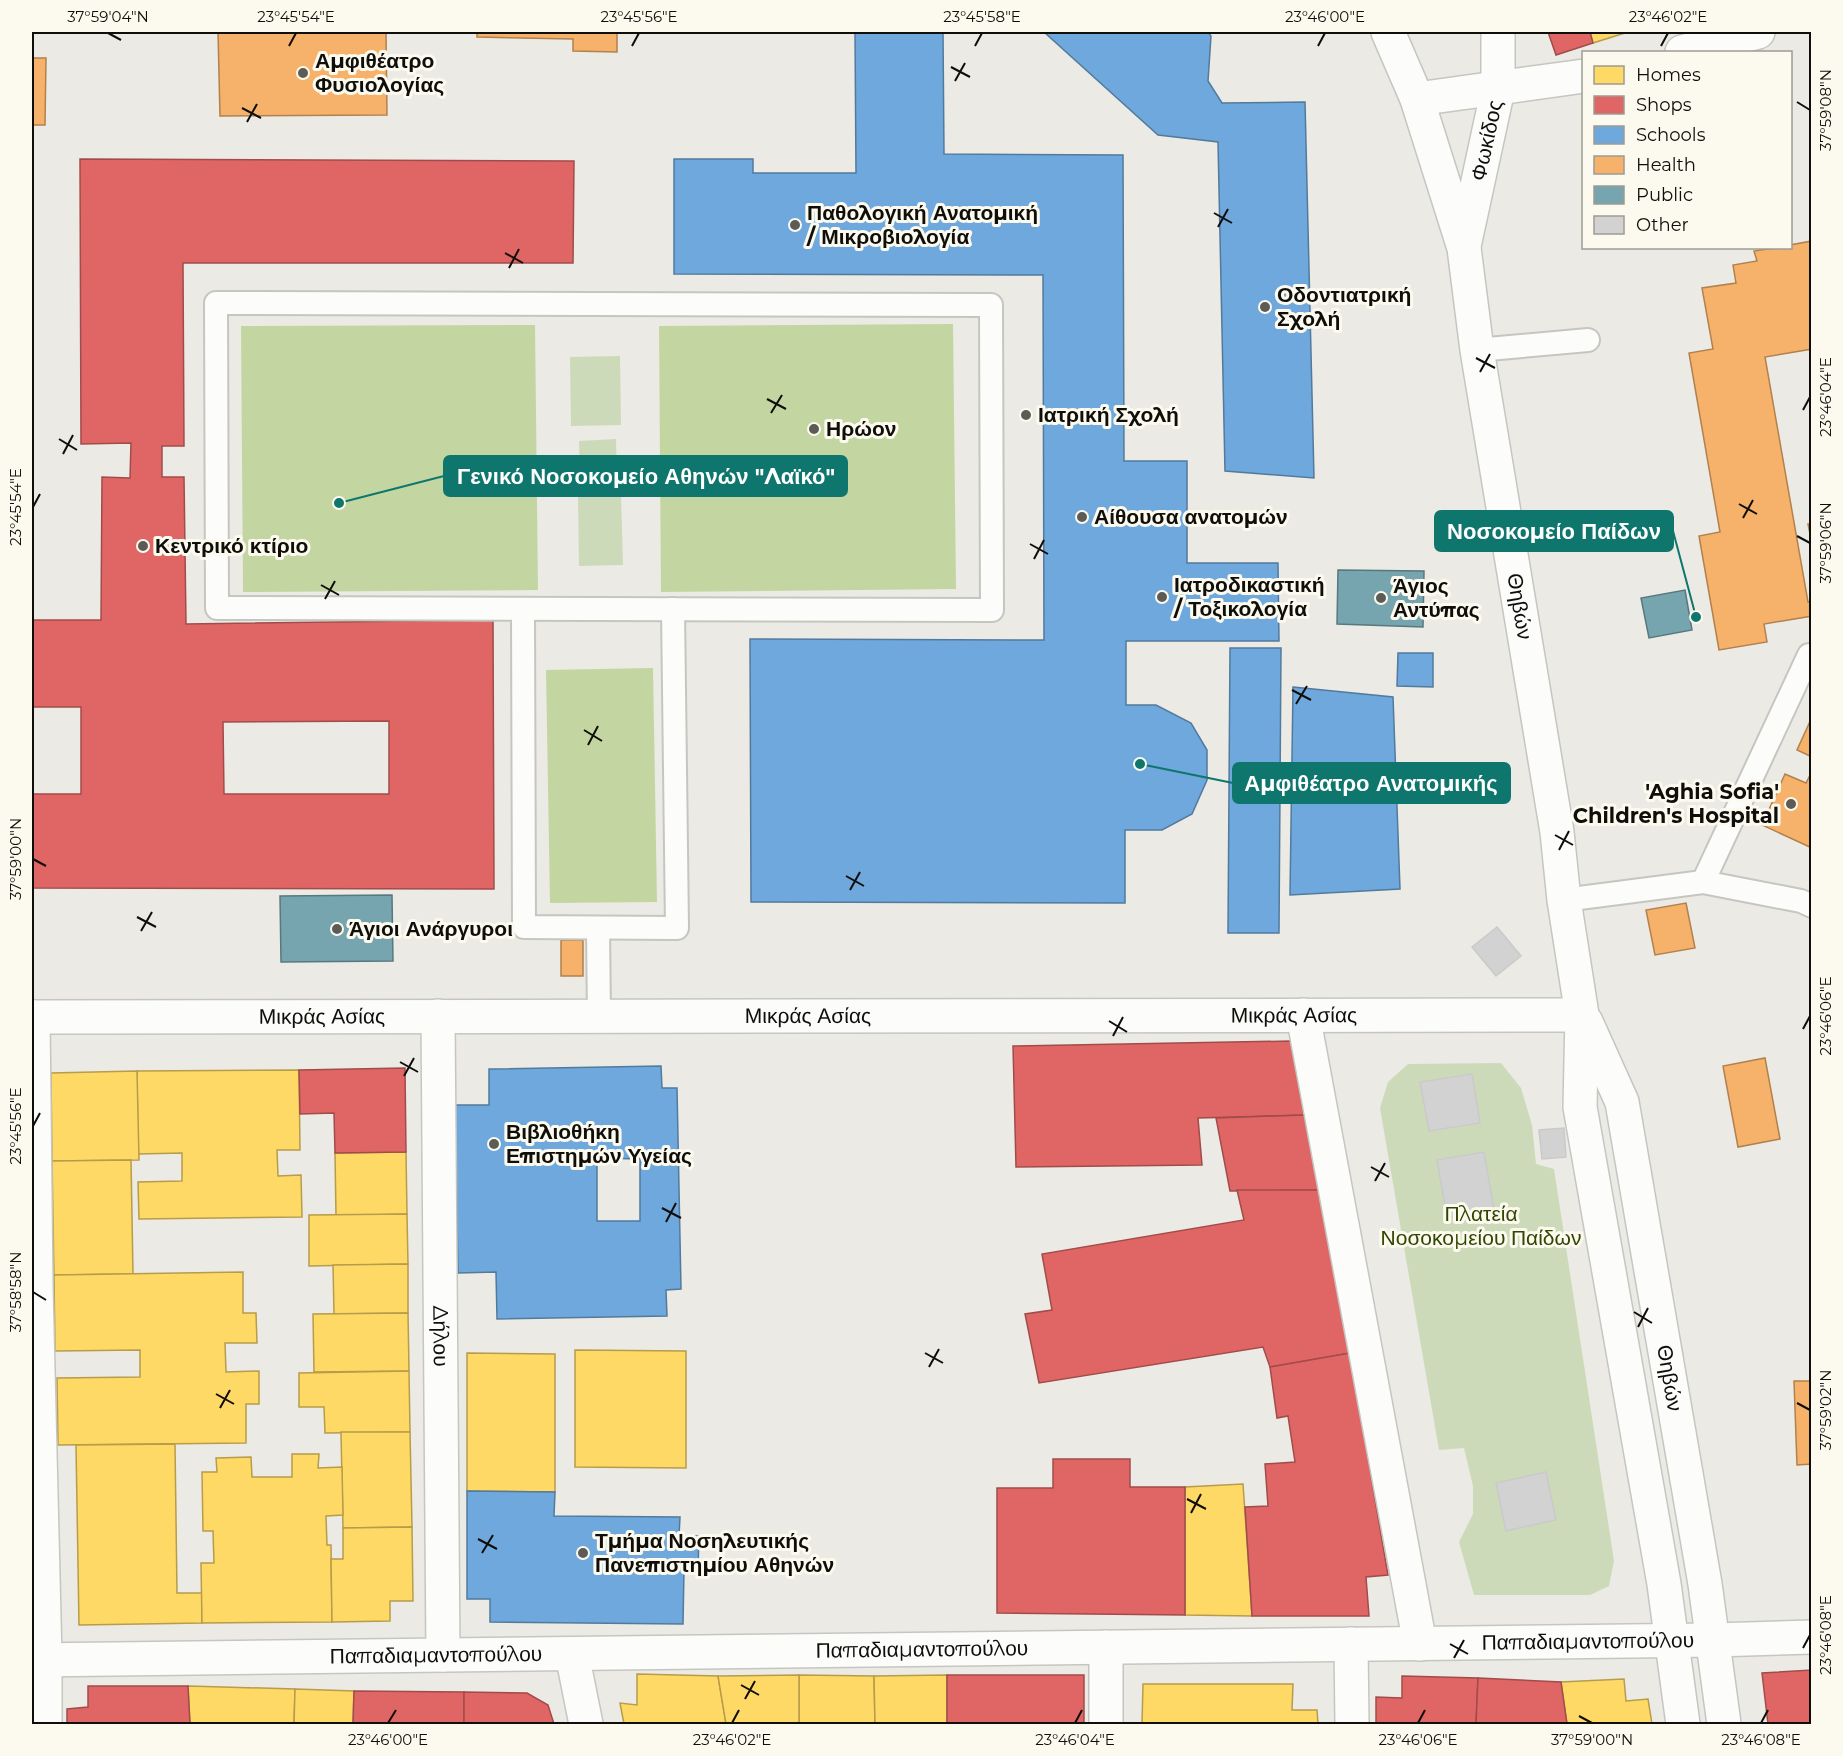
<svg xmlns="http://www.w3.org/2000/svg" width="1843" height="1756" viewBox="0 0 1843 1756" font-family="Montserrat,sans-serif">
<style>
.green{fill:#cddab9}
.forest{fill:#c3d6a2}
.homes{fill:#ffd966;stroke:#b79c4a;stroke-width:1.5}
.shops{fill:#e06666;stroke:#a14c4a;stroke-width:1.5;fill-rule:evenodd}
.schools{fill:#6fa8dc;stroke:#527a9d;stroke-width:1.5;fill-rule:evenodd}
.health{fill:#f6b26b;stroke:#b1814e;stroke-width:1.5}
.public{fill:#76a5af;stroke:#57787e;stroke-width:1.5}
.building{fill:#d2d2d2;stroke:#cbcaca;stroke-width:1.5}
.lines{fill:none;stroke-linecap:round;stroke-linejoin:round}
.lane-casing{stroke:#c6c6c1;stroke-width:26}
.street-casing{stroke:#c6c6c1;stroke-width:36}
.secondary-casing{stroke:#c6c6c1;stroke-width:36}
.lane{stroke:#fcfcfb;stroke-width:22}
.street{stroke:#fcfcfb;stroke-width:33}
.secondary{stroke:#fcfcfb;stroke-width:33}
.ticks{fill:none;stroke:#0f0e0a;stroke-width:2}
.poi-dot{fill:#5c5b56;stroke:#fcfaee;stroke-width:2}
.labels{text-anchor:middle;stroke-width:6;stroke-linejoin:round;paint-order:stroke}
.poi-label{font-size:21px;font-weight:bold;fill:#0f0e0a;stroke:#fcfaee;text-anchor:start}
.street-label{font-size:21px;fill:#0f0e0a;stroke:#fcfaee}
.park-label{font-size:21px;fill:#314602;stroke:#fcfaee}
.leader{fill:none;stroke:#0f766e;stroke-width:2}
.callout-dot{fill:#0f766e;stroke:#fcfaee;stroke-width:2}
.callout{fill:#0f766e;stroke:#0f766e;stroke-width:2}
.callout-label{font-size:22px;text-anchor:middle;font-weight:bold;fill:#fff}
.neatline{fill:none;stroke:#0f0e0a;stroke-width:2}
.ticks-label{font-size:15px;text-anchor:middle;fill:#0f0e0a}
</style>
<rect width="100%" height="100%" fill="#ebeae4"/>
<g class="green">
<path d="M620,356l1,69 -50,1 -1,-69z"/>
<path d="M616,439l1,37 -37,1 -1,-36z"/>
<path d="M621,495l2,70 -44,1 -1,-70z"/>
<path d="M1501,1063l20,25 11,37 4,39 18,5 60,392 -5,25 -19,9h-116l-15,-53 14,-28v-28l-9,-38 -25,2 -59,-342 8,-26 20,-18z"/>
</g>
<g class="forest">
<path d="M953,324l3,265 -295,3 -2,-266z"/>
<path d="M535,325l3,265 -295,2 -2,-266z"/>
<path d="M653,668l4,234 -107,1 -4,-233z"/>
</g>
<g class="homes">
<path d="M1590,32h38l-35,11z"/>
<path d="M299,1070l1,80h-23l1,26 23,-1 1,42 -163,2 -1,-37 44,-1v-28l-44,1 -1,-83z"/>
<path d="M137,1071l2,89 -87,1 -1,-88z"/>
<path d="M406,1152l1,62 -71,2 -1,-63z"/>
<path d="M131,1160l2,114 -79,1 -2,-114z"/>
<path d="M407,1214l1,50 -99,2v-51z"/>
<path d="M408,1264v49l-74,1 -1,-49z"/>
<path d="M243,1272v41h13l1,30h-32l1,29 33,-1v33h-13v39l-188,2 -1,-67 83,-1v-27l-85,1 -1,-76z"/>
<path d="M408,1313l1,58 -95,1 -1,-58z"/>
<path d="M575,1350l111,1v117l-111,-1z"/>
<path d="M467,1353l88,1v138l-88,-1z"/>
<path d="M409,1371l1,61 -85,1 -1,-26h-25v-34z"/>
<path d="M341,1432h69l2,95 -69,1z"/>
<path d="M175,1444l2,149h25v30l-123,2 -3,-180z"/>
<path d="M292,1454h27l-1,14 24,-1 1,48 -17,1 1,29h4l1,77 -130,1 -1,-60h13l-1,-32h-10l-1,-59h15l-1,-14 35,-1 1,20h40z"/>
<path d="M1243,1484l9,132 -67,-1v-128z"/>
<path d="M412,1527l1,74h-23v20l-58,1 -1,-63h12v-31z"/>
<path d="M637,1674l81,2 8,48h-102l-4,-21 17,2z"/>
<path d="M799,1675l75,1 1,48h-76z"/>
<path d="M799,1675v49h-73l-8,-48z"/>
<path d="M947,1675v49h-72l-1,-48z"/>
<path d="M1624,1679l2,22 22,-2 4,25h-85l-6,-42z"/>
<path d="M1143,1684h150l-1,26h25l1,14h-176z"/>
<path d="M188,1686l107,3 -1,35h-104z"/>
<path d="M295,1689l59,2 -1,33h-59z"/>
</g>
<g class="shops">
<path d="M1548,32h42l3,11 -37,12z"/>
<path d="M80,159l494,2 -1,102h-390l1,183h-22v31h22l2,147 307,-4 1,269 -462,-1v-94h49v-87h-49v-87h69l1,-143 28,1 1,-35 -50,1zM389,721v73h-165l-1,-72z"/>
<path d="M1291,1041l13,74 -106,3 4,47 -186,2 -3,-121z"/>
<path d="M405,1068l1,84 -71,1 -1,-40 -34,1 -1,-44z"/>
<path d="M1304,1115l17,75 -91,1 -14,-73z"/>
<path d="M1237,1190h84l29,163 -80,14 -7,-20 -224,36 -14,-69 27,-4 -10,-56 202,-34z"/>
<path d="M1350,1353l38,222 -22,2 3,39h-117l-7,-109 23,-1 -3,-42 30,-2 -7,-46 -11,2 -7,-51z"/>
<path d="M1053,1459h77v28h55v128l-188,-2v-125h56z"/>
<path d="M1812,1670v54h-44l-6,-51z"/>
<rect x="947" y="1675" width="137" height="49"/>
<path d="M1402,1676l76,2 -2,46h-100v-27l26,1z"/>
<path d="M1478,1678l83,4 6,42h-91z"/>
<path d="M88,1686h100l2,38h-123v-15l21,-2z"/>
<path d="M354,1691l110,1v32h-111z"/>
<path d="M464,1692l63,1 21,12 6,19h-90z"/>
</g>
<g class="schools">
<path d="M855,32h88l1,122 179,1 1,306h63v102h91l1,78h-153v64h30l35,18 16,27v30l-15,34 -30,16h-37v73l-374,-1 -1,-263 294,1 -1,-365 -369,-1v-115h79v14h103z"/>
<path d="M1044,32h164l3,4 -3,45 14,22 83,-1 9,376 -89,-7 -7,-329 -60,-7z"/>
<path d="M1230,648h51l-2,285h-51z"/>
<path d="M1398,653h35v34l-36,-1z"/>
<path d="M1293,687l100,10 7,192 -110,6z"/>
<path d="M661,1066l1,22h15l4,201 -15,1 1,26 -170,3 -1,-47 -38,1 -3,-168h34v-36zM597,1158l43,1v62h-43z"/>
<path d="M467,1491l88,1 -1,24 126,1 -1,19h20l-1,34h-14l-1,54 -193,-2v-23h-23z"/>
</g>
<g class="health">
<path d="M218,32h168l1,83 -167,1z"/>
<path d="M477,32h140v20l-44,-1v-12l-96,-2z"/>
<path d="M32,58h14l-1,67h-13z"/>
<path d="M1812,241v108l-47,8 43,245 4,-1v15l-48,8 3,18 -48,8 -20,-114 21,-4 -31,-179 24,-4 -11,-61 34,-5 -3,-18 24,-4 -3,-10 20,-3h16v-3z"/>
<path d="M1808,524h4v20z"/>
<path d="M1812,717v40l-15,-7z"/>
<path d="M1812,771v77l-50,-23 23,-51 21,9z"/>
<path d="M1686,903l9,45 -40,7 -9,-45z"/>
<rect x="561" y="940" width="22" height="36"/>
<path d="M1765,1058l15,81 -42,8 -15,-81z"/>
<path d="M1794,1381h18v83l-15,1z"/>
</g>
<g class="public">
<path d="M1338,570l86,1 -1,56 -86,-3z"/>
<path d="M1685,590l7,40 -43,8 -8,-40z"/>
<path d="M392,895l1,66 -112,1 -1,-66z"/>
</g>
<g class="building">
<path d="M1497,927l24,29 -25,20 -24,-29z"/>
<path d="M1472,1074l8,49 -51,8 -9,-49z"/>
<path d="M1564,1128l2,29 -24,2 -3,-29z"/>
<path d="M1484,1152l10,58 -47,8 -10,-58z"/>
<path d="M1546,1472l10,48 -50,11 -10,-48z"/>
</g>
<g class="lines">
<g class="lane-casing">
<g id="lane">
<path d="M216,303l775,2 1,305 -775,-2z"/>
<path d="M1477,350l111,-10"/>
<path d="M523,609l1,318 153,1 -4,-319"/>
<path d="M1703,882l106,-227"/>
<path d="M1564,900l139,-18 98,19 11,5"/>
<path d="M598,928l1,88"/>
</g>
</g>
<g class="street-casing">
<g id="street">
<path d="M1682,52l76,-20"/>
<path d="M1417,99l167,-23"/>
<path d="M1303,1015l117,629"/>
<path id="s1" d="M438,1016l5,639"/>
<path d="M33,1017l3,270 9,372v65"/>
<path d="M1714,1640l98,-3"/>
<path d="M1351,1644l1,80"/>
<path d="M1106,1647v77"/>
<path d="M572,1654l14,70"/>
</g>
</g>
<g class="secondary-casing">
<g id="secondary">
<path id="s2" d="M1388,32l29,67 47,149 13,102 80,482 7,68 18,115 -2,92 84,477 19,140"/>
<path id="s3" d="M1464,246l34,-157v-57"/>
<path id="s4" d="M32,1017l1550,-2"/>
<path id="s5" d="M1586,1022l36,80 83,482 19,140"/>
<path id="s6" d="M32,1660l1682,-20"/>
</g>
</g>
<use href="#lane" class="lane"/>
<use href="#street" class="street"/>
<use href="#secondary" class="secondary"/>
</g>
<path class="ticks" d="M108,33l13,7M289,46l7,-13M632,46l7,-13M975,46l7,-13M1318,46l7,-13M1661,46l7,-13M951,67l19,10M955,81l10,-18M1797,102l13,8M242,108l19,10M247,122l10,-18M1214,213l18,10M1218,227l10,-18M505,253l18,10M509,268l10,-19M1476,358l19,10M1480,372l10,-18M767,399l19,10M1803,410l7,-13M771,413l11,-18M59,439l18,11M63,454l10,-19M1739,504l18,10M33,507l7,-13M1743,518l10,-18M1797,536l13,7M1030,544l18,10M1034,559l10,-19M321,585l18,10M325,599l10,-18M1292,690l19,10M1296,704l11,-18M584,730l18,11M588,745l10,-19M1555,835l18,10M1559,850l10,-19M33,859l13,7M846,876l18,10M850,890l10,-18M137,917l19,10M141,931l11,-19M1109,1021l18,11M1803,1029l7,-13M1113,1036l10,-19M400,1062l18,10M404,1076l10,-18M33,1126l7,-13M1371,1167l18,10M1375,1181l10,-18M662,1208l19,10M666,1222l10,-19M33,1292l13,8M1634,1312l18,11M1638,1327l10,-19M925,1353l18,10M929,1367l10,-18M216,1394l18,10M1797,1403l13,7M220,1408l10,-18M1187,1499l19,10M1191,1513l10,-19M478,1539l19,10M482,1553l11,-18M1450,1644l18,10M1803,1648l7,-13M1454,1658l10,-18M741,1685l18,10M745,1699l10,-18M1579,1716l13,7M388,1723l8,-13M732,1723l7,-13M1075,1723l7,-13M1418,1723l7,-13M1761,1723l7,-13"/>
<g class="poi-dot">
<circle cx="303" cy="73" r="6"/>
<circle cx="795" cy="225" r="6"/>
<circle cx="1265" cy="307" r="6"/>
<circle cx="1026" cy="415" r="6"/>
<circle cx="814" cy="429" r="6"/>
<circle cx="1082" cy="517" r="6"/>
<circle cx="143" cy="546" r="6"/>
<circle cx="1162" cy="597" r="6"/>
<circle cx="1381" cy="598" r="6"/>
<circle cx="1791" cy="804" r="6"/>
<circle cx="337" cy="929" r="6"/>
<circle cx="494" cy="1144" r="6"/>
<circle cx="583" cy="1553" r="6"/>
</g>
<g class="labels">
<g class="poi-label">
<text x="315" y="68">Αμφιθέατρο<tspan x="315" dy="24">Φυσιολογίας</tspan></text>
<text x="807" y="220">Παθολογική Ανατομική<tspan x="807" dy="24">/ Μικροβιολογία</tspan></text>
<text x="1277" y="302">Οδοντιατρική<tspan x="1277" dy="24">Σχολή</tspan></text>
<text x="1038" y="422">Ιατρική Σχολή</text>
<text x="826" y="436">Ηρώον</text>
<text x="1094" y="524">Αίθουσα ανατομών</text>
<text x="155" y="553">Κεντρικό κτίριο</text>
<text x="1174" y="592">Ιατροδικαστική<tspan x="1174" dy="24">/ Τοξικολογία</tspan></text>
<text x="1393" y="593">Άγιος<tspan x="1393" dy="24">Αντύπας</tspan></text>
<text x="1779" y="799" text-anchor="end">'Aghia Sofia'<tspan x="1779" dy="24">Children's Hospital</tspan></text>
<text x="349" y="936">Άγιοι Ανάργυροι</text>
<text x="506" y="1139">Βιβλιοθήκη<tspan x="506" dy="24">Επιστημών Υγείας</tspan></text>
<text x="595" y="1548">Τμήμα Νοσηλευτικής<tspan x="595" dy="24">Πανεπιστημίου Αθηνών</tspan></text>
</g>
<g class="street-label">
<text dy="7" stroke="none"><textPath href="#s3" startOffset="108">Φωκίδος</textPath></text>
<text dy="7" stroke="none"><textPath href="#s2" startOffset="592">Θηβών</textPath></text>
<text dy="7" stroke="none"><textPath href="#s4" startOffset="1262">Μικράς Ασίας</textPath></text>
<text dy="7" stroke="none"><textPath href="#s4" startOffset="776">Μικράς Ασίας</textPath></text>
<text dy="7" stroke="none"><textPath href="#s4" startOffset="290">Μικράς Ασίας</textPath></text>
<text dy="7" stroke="none"><textPath href="#s1" startOffset="320">Δήλου</textPath></text>
<text dy="7" stroke="none"><textPath href="#s5" startOffset="368">Θηβών</textPath></text>
<text dy="7" stroke="none"><textPath href="#s6" startOffset="1556">Παπαδιαμαντοπούλου</textPath></text>
<text dy="7" stroke="none"><textPath href="#s6" startOffset="890">Παπαδιαμαντοπούλου</textPath></text>
<text dy="7" stroke="none"><textPath href="#s6" startOffset="404">Παπαδιαμαντοπούλου</textPath></text>
</g>
<g class="park-label">
<text x="1481" y="1221">Πλατεία<tspan x="1481" dy="24">Νοσοκομείου Παίδων</tspan></text>
</g>
</g>
<path class="leader" d="M339 503L444 476M1696 617L1673 531M1140 764L1233 783"/>
<g class="callout-dot">
<circle cx="339" cy="503" r="6"/>
<circle cx="1696" cy="617" r="6"/>
<circle cx="1140" cy="764" r="6"/>
</g>
<g class="callout">
<rect x="444" y="456" width="403" height="40" rx="6"/>
<rect x="1435" y="511" width="238" height="40" rx="6"/>
<rect x="1233" y="763" width="277" height="40" rx="6"/>
</g>
<g class="callout-label">
<text x="646" y="484">Γενικό Νοσοκομείο Αθηνών "Λαϊκό"</text>
<text x="1554" y="539">Νοσοκομείο Παίδων</text>
<text x="1371" y="791">Αμφιθέατρο Ανατομικής</text>
</g>
<rect width="1843" height="1756" fill="none" stroke="#fcfaee" stroke-width="66"/>
<rect x="1582" y="51" width="210" height="198" fill="#fcfaee" stroke="#9d9c93" stroke-width="1.5"/>
<rect x="1594" y="66" width="30" height="18" fill="#ffd966" stroke="#9d9c93" stroke-width="1.5"/>
<text x="1636" y="81" font-size="18" fill="#0f0e0a">Homes</text>
<rect x="1594" y="96" width="30" height="18" fill="#e06666" stroke="#9d9c93" stroke-width="1.5"/>
<text x="1636" y="111" font-size="18" fill="#0f0e0a">Shops</text>
<rect x="1594" y="126" width="30" height="18" fill="#6fa8dc" stroke="#9d9c93" stroke-width="1.5"/>
<text x="1636" y="141" font-size="18" fill="#0f0e0a">Schools</text>
<rect x="1594" y="156" width="30" height="18" fill="#f6b26b" stroke="#9d9c93" stroke-width="1.5"/>
<text x="1636" y="171" font-size="18" fill="#0f0e0a">Health</text>
<rect x="1594" y="186" width="30" height="18" fill="#76a5af" stroke="#9d9c93" stroke-width="1.5"/>
<text x="1636" y="201" font-size="18" fill="#0f0e0a">Public</text>
<rect x="1594" y="216" width="30" height="18" fill="#d2d2d2" stroke="#9d9c93" stroke-width="1.5"/>
<text x="1636" y="231" font-size="18" fill="#0f0e0a">Other</text>
<rect x="33" y="33" width="1777" height="1690" class="neatline"/>
<g class="ticks-label">
<text x="108" y="22">37°59'04"N</text>
<text x="296" y="22">23°45'54"E</text>
<text x="639" y="22">23°45'56"E</text>
<text x="982" y="22">23°45'58"E</text>
<text x="1325" y="22">23°46'00"E</text>
<text x="1668" y="22">23°46'02"E</text>
<text transform="translate(1826 110) rotate(-90)" y="5">37°59'08"N</text>
<text transform="translate(1826 397) rotate(-90)" y="5">23°46'04"E</text>
<text transform="translate(16 507) rotate(-90)" y="5">23°45'54"E</text>
<text transform="translate(1826 543) rotate(-90)" y="5">37°59'06"N</text>
<text transform="translate(16 859) rotate(-90)" y="5">37°59'00"N</text>
<text transform="translate(1826 1016) rotate(-90)" y="5">23°46'06"E</text>
<text transform="translate(16 1126) rotate(-90)" y="5">23°45'56"E</text>
<text transform="translate(16 1292) rotate(-90)" y="5">37°58'58"N</text>
<text transform="translate(1826 1410) rotate(-90)" y="5">37°59'02"N</text>
<text transform="translate(1826 1635) rotate(-90)" y="5">23°46'08"E</text>
<text x="388" y="1745">23°46'00"E</text>
<text x="732" y="1745">23°46'02"E</text>
<text x="1075" y="1745">23°46'04"E</text>
<text x="1418" y="1745">23°46'06"E</text>
<text x="1592" y="1745">37°59'00"N</text>
<text x="1761" y="1745">23°46'08"E</text>
</g>
</svg>
